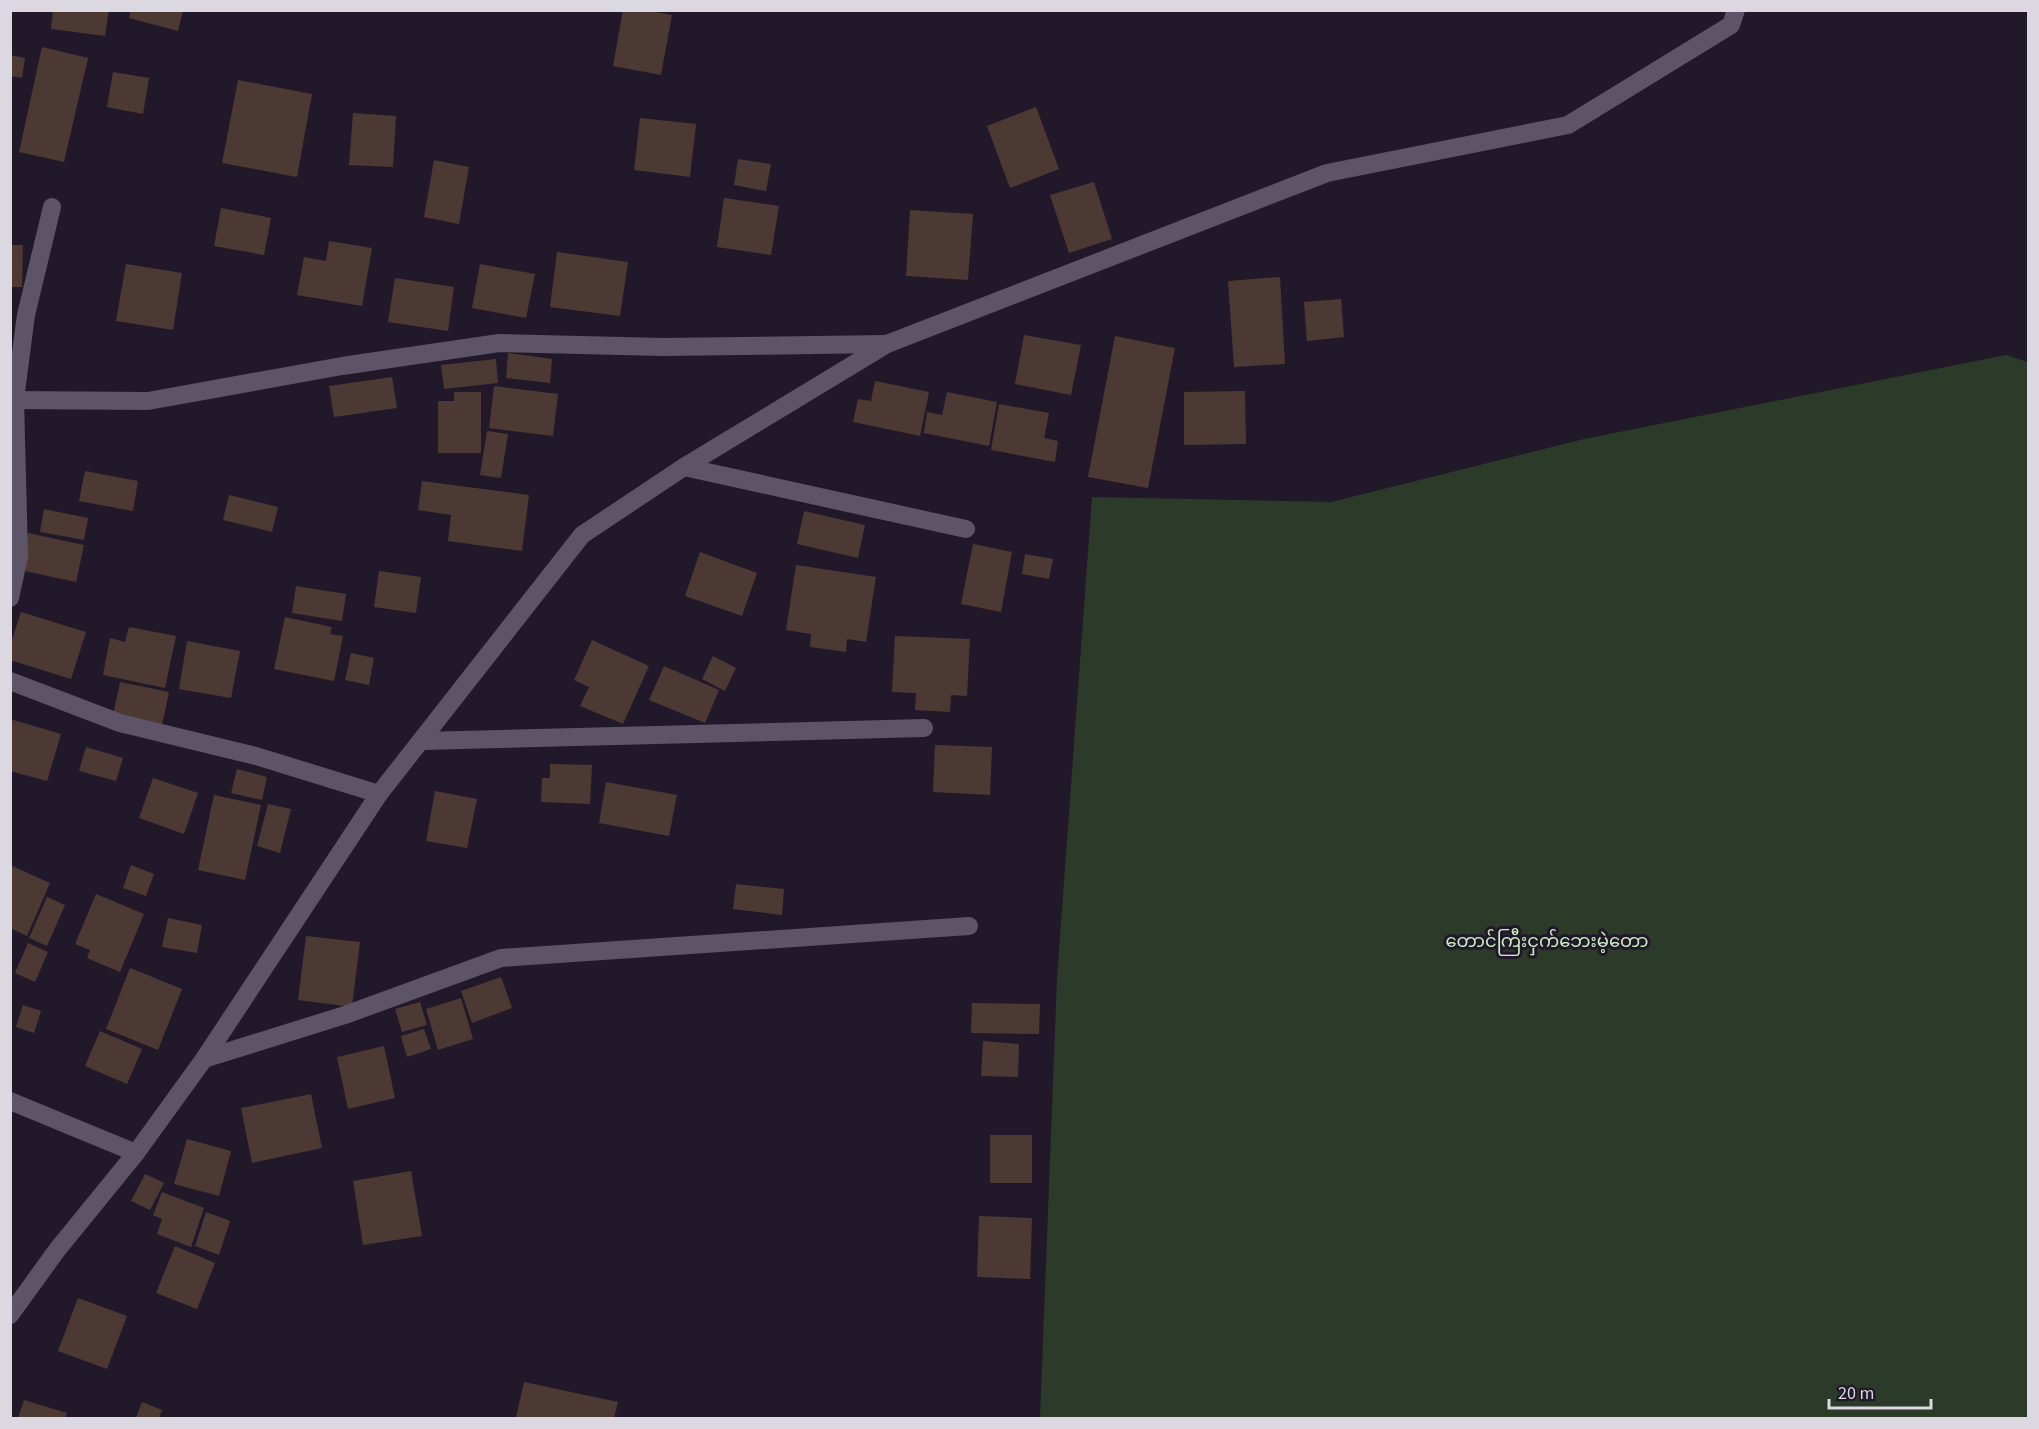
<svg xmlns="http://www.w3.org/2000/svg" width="2039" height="1429" viewBox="0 0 2039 1429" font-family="'Source Sans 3','Noto Sans Myanmar',sans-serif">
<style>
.green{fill:#2b3a29}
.building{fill:#4d3934}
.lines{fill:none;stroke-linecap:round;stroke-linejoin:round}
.minor{stroke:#5d5567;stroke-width:18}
.labels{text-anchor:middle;stroke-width:6;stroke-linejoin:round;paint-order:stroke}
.park-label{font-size:18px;fill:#c9f0c3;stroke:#211929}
</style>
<rect width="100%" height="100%" fill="#211929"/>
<path class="green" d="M2006,355l22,7v1056h-988l17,-440 35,-481 239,5 253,-63z"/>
<g class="building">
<path d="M53,10h56l-4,26 -54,-7z"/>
<path d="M131,10h52l-5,21 -49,-13z"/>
<path d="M623,10h21l28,5 -11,60 -48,-9z"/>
<path d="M42,47l46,11 -24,104 -45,-10z"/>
<path d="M10,55l15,3 -3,20 -12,-2z"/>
<path d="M113,72l36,6 -6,36 -36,-7z"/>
<path d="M238,80l74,14 -15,83 -75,-14z"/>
<path d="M1036,107l23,62 -49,19 -23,-62z"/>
<path d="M353,113l43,3 -3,51 -44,-2z"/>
<path d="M640,118l56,6 -6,53 -56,-7z"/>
<path d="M738,159l33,5 -5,27 -32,-6z"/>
<path d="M434,160l35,7 -10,57 -35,-7z"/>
<path d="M1094,182l18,57 -43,14 -19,-58z"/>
<path d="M724,198l55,8 -8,49 -54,-8z"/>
<path d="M221,208l50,10 -7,37 -50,-9z"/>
<path d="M910,210l63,4 -5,66 -62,-4z"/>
<path d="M329,241l43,7 -10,58 -65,-11 7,-38 22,4z"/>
<path d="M10,245h13l-1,42h-12z"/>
<path d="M557,252l71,10 -8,54 -70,-9z"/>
<path d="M126,264l56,9 -9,57 -57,-9z"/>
<path d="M480,264l55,10 -9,44 -54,-10z"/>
<path d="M1280,277l5,87 -51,3 -6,-86z"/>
<path d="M395,278l59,9 -6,44 -60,-9z"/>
<path d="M1341,299l3,38 -37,4 -3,-39z"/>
<path d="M1024,335l57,10 -10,50 -56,-11z"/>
<path d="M1115,336l60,12 -27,140 -60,-11z"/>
<path d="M508,353l44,6 -2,24 -44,-5z"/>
<path d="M496,359l2,24 -54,6 -3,-24z"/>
<path d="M392,377l5,31 -63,9 -5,-31z"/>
<path d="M875,381l54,11 -9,44 -67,-14 5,-23 13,2z"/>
<path d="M494,386l64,8 -5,42 -64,-8z"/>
<path d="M1245,391l1,53 -62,1v-53z"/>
<path d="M454,392h27v61h-43v-52h16z"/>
<path d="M947,392l50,10 -8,44 -65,-13 3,-21 15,3z"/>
<path d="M999,404l50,9 -5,25 14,3 -3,21 -64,-12z"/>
<path d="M487,431l21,3 -7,44 -21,-3z"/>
<path d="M85,471l53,10 -5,30 -54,-10z"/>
<path d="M422,481l107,14 -7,56 -74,-10 3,-26 -33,-5z"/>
<path d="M229,495l49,12 -6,25 -49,-12z"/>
<path d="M44,509l44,9 -4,22 -44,-8z"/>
<path d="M804,511l61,14 -7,33 -61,-14z"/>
<path d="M28,533l56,12 -8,37 -56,-12z"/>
<path d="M973,544l39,8 -11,60 -40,-8z"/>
<path d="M700,552l57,21 -15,43 -57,-20z"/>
<path d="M1025,554l28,5 -4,20 -27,-5z"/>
<path d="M796,565l80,12 -10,65 -19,-3 -1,13 -36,-5 1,-13 -25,-4z"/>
<path d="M379,571l42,6 -5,36 -42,-6z"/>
<path d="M296,586l50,8 -4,27 -50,-8z"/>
<path d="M21,612l65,20 -15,47 -61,-19v-14z"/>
<path d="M285,617l47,10 -2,7 13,2 -9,45 -60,-12z"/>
<path d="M129,627l47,9 -11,52 -62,-13 7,-37 15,4z"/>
<path d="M895,636l75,3 -3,57 -16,-1 -1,17 -35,-2 1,-17 -24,-1z"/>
<path d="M592,640l57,26 -26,58 -43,-18 9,-19 -15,-7z"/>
<path d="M187,641l53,10 -9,47 -52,-9z"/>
<path d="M351,653l23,5 -5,27 -24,-5z"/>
<path d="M713,656l23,12 -11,23 -23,-12z"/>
<path d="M664,666l55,24 -14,33 -56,-23z"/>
<path d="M120,682l49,10 -7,33 -49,-10z"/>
<path d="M10,719l51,15 -14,47 -37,-10z"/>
<path d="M935,745l57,2 -2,48 -57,-3z"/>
<path d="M86,747l37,11 -7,23 -37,-10z"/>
<path d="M550,764l42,1 -2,39 -49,-2 1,-24h8z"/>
<path d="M237,769l30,8 -5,23 -31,-7z"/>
<path d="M153,778l45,15 -14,41 -45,-16z"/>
<path d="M606,782l71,13 -8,41 -70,-13z"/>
<path d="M435,791l42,8 -10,49 -41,-7z"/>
<path d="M214,795l47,10 -16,75 -47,-10z"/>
<path d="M268,804l23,5 -11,44 -23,-7z"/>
<path d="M10,865l40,18 -23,53 -17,-8z"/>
<path d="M131,865l23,9 -8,22 -23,-8z"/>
<path d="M736,884l48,5 -2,26 -49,-6z"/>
<path d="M96,894l48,20 -24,58 -33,-14 3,-8 -15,-6z"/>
<path d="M47,897l18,8 -18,41 -18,-8z"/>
<path d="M168,918l34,7 -5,28 -35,-6z"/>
<path d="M306,936l54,6 -8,65 -54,-7z"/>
<path d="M28,943l20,9 -13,30 -20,-9z"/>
<path d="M130,968l52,21 -24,61 -52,-21z"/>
<path d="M501,977l11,31 -40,15 -11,-32z"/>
<path d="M461,998l12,41 -35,11 -12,-41z"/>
<path d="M420,1002l7,23 -25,7 -7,-23z"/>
<path d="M972,1003l68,1 -1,30 -68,-1z"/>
<path d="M23,1005l18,6 -7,22 -18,-6z"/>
<path d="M424,1029l7,20 -24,8 -6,-21z"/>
<path d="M100,1031l42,18 -15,35 -42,-18z"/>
<path d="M983,1041l36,3 -1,33 -37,-1z"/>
<path d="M384,1046l11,52 -47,11 -11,-52z"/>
<path d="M311,1094l11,54 -70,15 -11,-55z"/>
<rect x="990" y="1135" width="42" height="48"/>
<path d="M187,1139l44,12 -12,45 -45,-12z"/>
<path d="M411,1171l11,65 -59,9 -10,-64z"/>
<path d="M145,1174l19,9 -14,27 -19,-9z"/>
<path d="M162,1192l42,16 -13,39 -34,-13 5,-15 -9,-4z"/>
<path d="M206,1212l24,9 -11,34 -24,-9z"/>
<path d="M979,1216l53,2 -2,61 -53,-2z"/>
<path d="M175,1246l40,17 -18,46 -41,-16z"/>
<path d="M78,1298l49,18 -20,53 -49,-18z"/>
<path d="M524,1382l94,20 -4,16h-98z"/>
<path d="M24,1400l43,13 -2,5h-47z"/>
<path d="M142,1402l20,8 -3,8h-23z"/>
</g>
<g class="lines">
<g class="minor">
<path d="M10,400l138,1 194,-35 157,-23 164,4 222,-3"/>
<path d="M684,467l282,62"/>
<path d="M10,598l9,-42 -4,-157 11,-84 26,-108"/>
<path d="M10,681l110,42 136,33 123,38"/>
<path d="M423,741l501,-13"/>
<path d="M204,1059l141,-44 156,-57 468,-32"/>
<path d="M10,1101l126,52"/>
<path d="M10,1315l47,-65 79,-97 68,-94 175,-265 203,-259 102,-68 203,-123 440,-171 241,-48 163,-100 5,-15"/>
</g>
</g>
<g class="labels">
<g class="park-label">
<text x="1547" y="947">တောင်ကြီးငှက်ဘေးမဲ့တော</text>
</g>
</g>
<rect width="2039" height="1429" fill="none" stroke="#dcd8e2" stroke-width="24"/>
<path d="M1829 1399v9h102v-9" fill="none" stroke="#dcd8e2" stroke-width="3"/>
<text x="1838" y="1399" font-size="18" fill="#dcd8e2" stroke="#211929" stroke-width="4.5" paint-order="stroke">20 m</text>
</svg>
